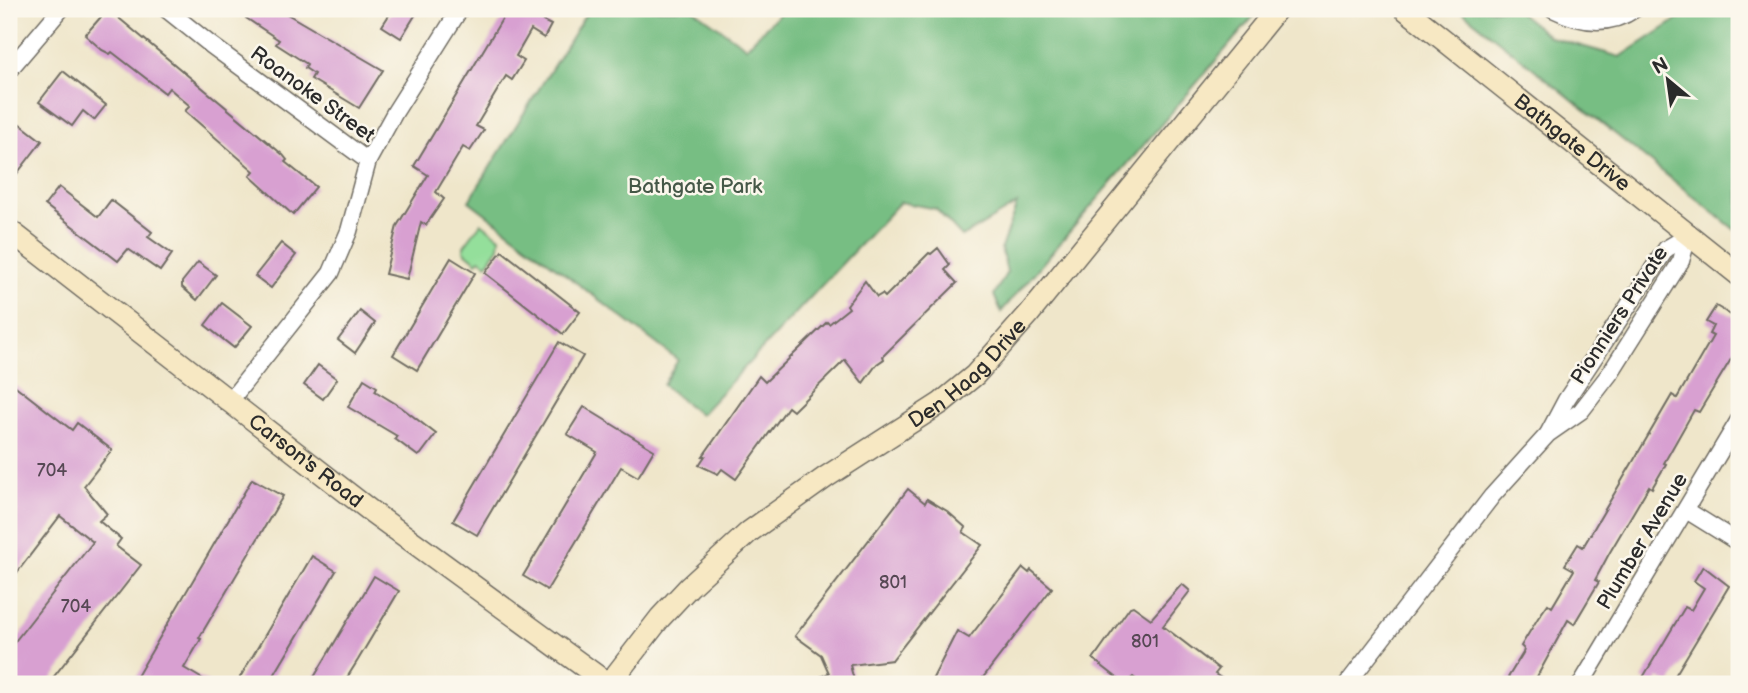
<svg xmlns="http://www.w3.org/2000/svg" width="1748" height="693" viewBox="0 0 1748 693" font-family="'Balsamiq Sans',sans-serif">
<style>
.green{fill:#94df9b;stroke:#608563;stroke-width:2}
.forest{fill:#77be83;stroke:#517457;stroke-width:2}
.building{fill:#d8a0d1}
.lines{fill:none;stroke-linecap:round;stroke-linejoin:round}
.street-casing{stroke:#706c63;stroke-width:19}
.secondary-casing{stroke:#706c63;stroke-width:24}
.street{stroke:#fff;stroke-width:16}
.secondary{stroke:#f7e8c3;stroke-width:21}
.labels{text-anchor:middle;stroke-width:5;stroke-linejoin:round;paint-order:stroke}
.number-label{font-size:18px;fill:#564854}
.street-label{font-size:21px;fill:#2b2b2b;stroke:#fbf7ec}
.park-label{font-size:21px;fill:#455847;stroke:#fbf7ec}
</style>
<rect width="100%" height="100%" fill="#fbf7ec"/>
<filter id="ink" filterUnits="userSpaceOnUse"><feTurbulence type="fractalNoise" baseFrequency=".0143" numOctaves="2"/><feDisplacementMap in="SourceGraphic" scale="14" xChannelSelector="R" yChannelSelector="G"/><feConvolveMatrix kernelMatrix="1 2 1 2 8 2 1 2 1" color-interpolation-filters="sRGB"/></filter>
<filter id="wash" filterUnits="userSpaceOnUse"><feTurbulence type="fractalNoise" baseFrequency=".00686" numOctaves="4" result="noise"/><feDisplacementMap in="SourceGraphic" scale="28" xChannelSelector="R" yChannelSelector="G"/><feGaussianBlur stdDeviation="1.57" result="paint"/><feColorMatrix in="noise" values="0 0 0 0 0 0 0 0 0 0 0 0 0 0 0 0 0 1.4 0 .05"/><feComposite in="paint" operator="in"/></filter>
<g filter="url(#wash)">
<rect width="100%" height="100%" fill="#efe6ca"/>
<path class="green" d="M481,223l19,14 -1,10 -12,17 -7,-5 -3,3 -13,-11v-5z"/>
<g class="forest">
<path d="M589,9h104l53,38 38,-38h476l-259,303 -7,-17 13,-23 -6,-24 16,-44 -55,33 -26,-28 -36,-7 -200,213 -37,-30 15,-25 -209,-159z"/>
<path d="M1459,9h56l35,28 70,20 58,-38 6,-10h55v224z"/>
</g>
<g id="blocks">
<g class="building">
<path d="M108,9l175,146 4,5 -2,2 31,25 -23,28 -43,-39 4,-5 -69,-60 5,-5 -21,-18 -4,5 -53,-41 -2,2 -8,-4 -17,-15z"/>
<path d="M252,9h38l-3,5 96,56 -24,38 -48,-29 3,-5 -9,-6 2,-4 -31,-20 3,-4 -33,-22z"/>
<path d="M393,9h26l-18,29 -19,-12z"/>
<path d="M508,9h43l-8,12 8,4 -7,13 -13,-8 -15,26 8,5 -12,19 -6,-4 -30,50 8,4 -14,21 -7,-4 -27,45 8,7 -18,26 -5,-3 -14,57 -22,-5 12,-48 31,-51 -14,-9z"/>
<path d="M63,71l43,34 -12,15 -11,-9 -11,15 -33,-24z"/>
<path d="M20,124l22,17 -33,43v-46z"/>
<path d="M59,187l39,30 13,-17 41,32 -4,5 24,17 -12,17 -32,-22 -10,12 -73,-56z"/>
<path d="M281,243l15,12 -25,33 -16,-12z"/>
<path d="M938,248l12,17 -5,5 12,13 -74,73 1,3 -7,5 -14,19 -18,-23 -52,51 -5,-4 -52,72 -14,-10 -4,5 -19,-9 6,-9h-2l56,-80 6,6 62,-60 2,2 20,-16 -2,-3 18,-24 12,16 5,-3 3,3 44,-44 2,1z"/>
<path d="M502,251l78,61 -17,22 -78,-61z"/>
<path d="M451,258l24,15 -58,97 -24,-15z"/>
<path d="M198,262l18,13 -19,25 -15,-13v-5z"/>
<path d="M222,303l30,23 -18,22 -29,-23z"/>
<path d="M1716,306l23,14v26l-40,66 -5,-2 -30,53 2,1 -14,24 -3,-2 -39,66 -15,28 4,2 -25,42 -6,-4 -35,64h-29l19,-31 1,-4 -3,-3 17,-28 10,-14 4,3 22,-37 -9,-5 13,-21 5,3 89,-152 5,3 36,-62 -4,-2 4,-8 -7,-4z"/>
<path d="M360,311l15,12 -20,30 -17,-13z"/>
<path d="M559,342l24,14 -106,179 -24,-14z"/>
<path d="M318,365l19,14 -14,20 -19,-14z"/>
<path d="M364,379l13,8 -2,4 26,16 35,27 -15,20 -3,2 -23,-17 2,-3 -49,-29z"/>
<path d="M9,381l63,49 5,-7 35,27 -28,36 23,28 -8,7 22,18 -5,7 25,19 -93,119h-39v-35l84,-107 -33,-26 -51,67z"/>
<path d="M584,407l70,43 -16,27 -17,-10 -74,123 -24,-14 74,-124 -30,-18z"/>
<path d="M252,479l31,17 -84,142 2,1 -17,29 27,16h-64l-11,-6z"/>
<path d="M908,489l17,14 2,-4 20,12 19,17 -3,4 19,13 -90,115 -42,5 5,19h-50l24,-11 -8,-18 -26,-19z"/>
<path d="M312,556l24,15 -57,96 -10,17h-33z"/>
<path d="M1703,566l26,20 -59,98 -11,-6 -4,6h-3l-10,-5 43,-72 6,3 13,-22 -10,-7z"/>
<path d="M1023,568l6,5 2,-3 21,18 -74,96h-48l27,-53 12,7z"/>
<path d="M374,576l25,15 -41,69 -15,24h-33z"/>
<path d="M1182,584l8,7 -27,35 56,43 -4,5 15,10h-88l-9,-7 -8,7 -32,-25 37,-52 3,-1 18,13z"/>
</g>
</g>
</g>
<g filter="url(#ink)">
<use href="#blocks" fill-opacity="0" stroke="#706c63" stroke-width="2"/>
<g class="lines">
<g class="street-casing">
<g id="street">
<path d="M166,9l45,36 157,116"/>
<path d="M1553,9c28,14 56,18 82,0"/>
<path d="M9,70l52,-61"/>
<path d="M229,402l102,-129 18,-42 19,-70 27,-49 65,-103"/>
<path d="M1549,432l17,-32 100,-151 22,-13"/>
<path d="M1686,510l53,33"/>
<path d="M1347,684l145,-188 56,-62 33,-23 30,-39 70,-111 7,-25"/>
<path d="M1581,684l158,-264"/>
</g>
</g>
<g class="secondary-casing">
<g id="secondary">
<path id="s1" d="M1405,9l334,266"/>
<path id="s2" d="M9,230l363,282 236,172"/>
<path id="s3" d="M609,684l51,-66 29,-31 60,-55 77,-55 115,-74 34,-28 54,-61 248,-305"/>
</g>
</g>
<use href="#street" class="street"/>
<use href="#secondary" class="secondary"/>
</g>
</g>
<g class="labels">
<g class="number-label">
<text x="52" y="476">704</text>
<text x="893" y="588">801</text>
<text x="76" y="612">704</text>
<text x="1145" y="647">801</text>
</g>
<g class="street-label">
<text transform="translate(313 94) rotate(36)" y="7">Roanoke Street</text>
<text dy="7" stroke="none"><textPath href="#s1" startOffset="214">Bathgate Drive</textPath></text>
<text transform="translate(1619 315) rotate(-57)" y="7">Pionniers Private</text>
<text dy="7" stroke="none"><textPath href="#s3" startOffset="478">Den Haag Drive</textPath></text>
<text dy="7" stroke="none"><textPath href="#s2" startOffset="376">Carson's Road</textPath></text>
<text transform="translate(1642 541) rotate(-59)" y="7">Plumber Avenue</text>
</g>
<g class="park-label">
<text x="695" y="193">Bathgate Park</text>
</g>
</g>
<rect width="1748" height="693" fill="none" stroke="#fbf7ec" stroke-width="35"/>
<g transform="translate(1668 80) rotate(331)" stroke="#fbf7ec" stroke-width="5" paint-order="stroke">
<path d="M0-5L12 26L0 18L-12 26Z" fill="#2b2b2b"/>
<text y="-10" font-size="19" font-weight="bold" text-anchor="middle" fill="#2b2b2b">N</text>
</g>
</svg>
